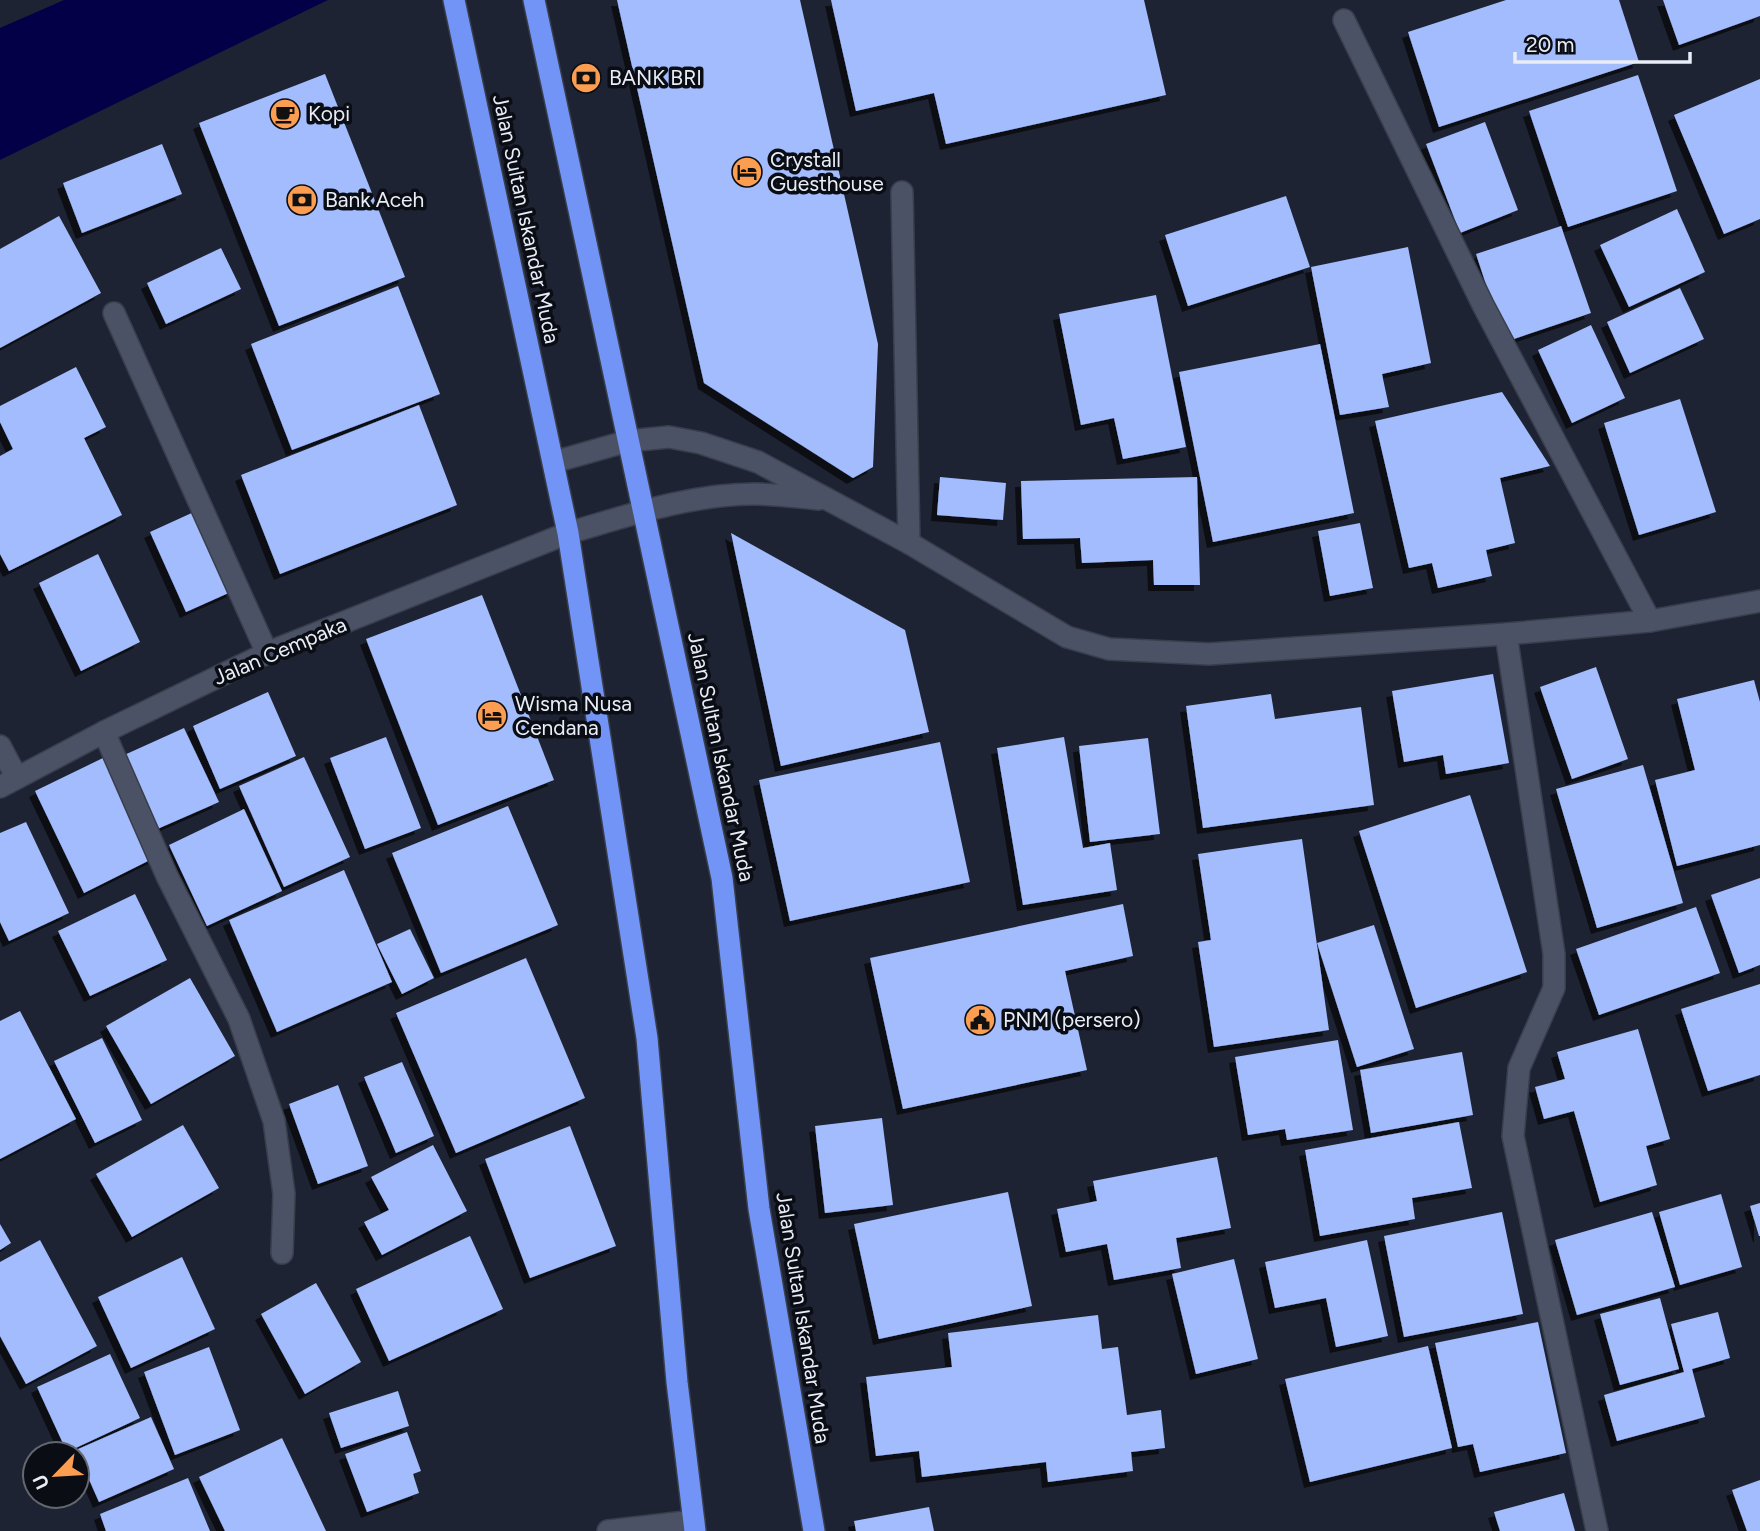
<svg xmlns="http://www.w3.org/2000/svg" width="1760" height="1531" viewBox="0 0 1760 1531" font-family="Figtree,sans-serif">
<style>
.water{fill:#040048}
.building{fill:#a2bcfe;filter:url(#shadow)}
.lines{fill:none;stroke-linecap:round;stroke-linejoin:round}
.lane-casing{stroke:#383e4b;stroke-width:24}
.street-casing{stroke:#383e4b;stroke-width:24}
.secondary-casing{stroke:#383e4b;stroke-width:24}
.highway-casing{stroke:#383e4b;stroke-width:24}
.lane{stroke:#4b5265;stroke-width:21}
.street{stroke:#4b5265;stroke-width:21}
.secondary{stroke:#4b5265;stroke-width:21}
.highway{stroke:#7294f6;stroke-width:21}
.labels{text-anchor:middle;stroke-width:7;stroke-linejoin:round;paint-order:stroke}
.poi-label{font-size:21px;fill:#e8edf8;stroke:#0a0d14;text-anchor:start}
.street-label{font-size:21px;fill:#e8edf8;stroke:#0a0d14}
</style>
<defs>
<filter id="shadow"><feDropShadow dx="-6" dy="6" stdDeviation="0" flood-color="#0009"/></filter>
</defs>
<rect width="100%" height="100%" fill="#1d2333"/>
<path class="water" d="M64,0h264l-328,160v-132z"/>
<g class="building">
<path d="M617,0h183l78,344 -5,123 -20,11 -149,-95z"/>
<path d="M831,0h313l22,95 -220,49 -12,-51 -78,18z"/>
<path d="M1506,0h113l20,62 -200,65 -31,-95z"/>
<path d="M1663,0h97v16l-81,29z"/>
<path d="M325,74l80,203 -126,49 -80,-203z"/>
<path d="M1638,75l39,116 -109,36 -39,-116z"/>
<path d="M1760,79v140l-36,15 -50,-119z"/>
<path d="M1485,122l33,88 -58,23 -34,-89z"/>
<path d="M162,144l20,50 -100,39 -19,-50z"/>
<path d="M1286,196l24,71 -122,39 -23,-71z"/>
<path d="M1677,209l28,63 -76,35 -29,-62z"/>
<path d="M59,216l42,77 -101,55v-99z"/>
<path d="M1561,226l30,87 -86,29 -29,-88z"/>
<path d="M1408,247l23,116 -49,11 7,33 -49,8 -29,-148z"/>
<path d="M221,248l20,41 -75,35 -19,-41z"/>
<path d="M398,286l42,108 -148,56 -41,-106z"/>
<path d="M1680,288l24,51 -74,34 -23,-51z"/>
<path d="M1156,295l30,152 -63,12 -9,-41 -33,7 -22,-111z"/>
<path d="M1591,325l34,73 -53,25 -34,-73z"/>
<path d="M1320,344l34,169 -141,29 -34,-170z"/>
<path d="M76,367l30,60 -22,11 38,77 -113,56 -9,-17v-98l13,-7 -13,-27v-16z"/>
<path d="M1502,392l48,74 -50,12 15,65 -29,7 6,26 -54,12 -6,-25 -23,5 -34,-147z"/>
<path d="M1680,399l36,113 -77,23 -35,-112z"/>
<path d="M419,405l38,100 -177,69 -39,-99z"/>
<path d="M940,477l66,6 -3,37 -66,-5z"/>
<path d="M1197,477l3,108h-46l-1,-25 -71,3 -2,-25 -57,1 -2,-58z"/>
<path d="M196,511l37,80 -47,21 -36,-80z"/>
<path d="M1360,523l13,65 -43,8 -12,-65z"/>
<path d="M731,533l174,97 24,102 -148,34z"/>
<path d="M98,554l42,88 -59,29 -42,-88z"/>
<path d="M482,595l72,185 -116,45 -72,-186z"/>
<path d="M1596,667l32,92 -56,20 -32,-92z"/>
<path d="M1493,674l16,89 -63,11 -3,-19 -39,7 -12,-71z"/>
<path d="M1754,680l6,22v143l-83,21 -22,-86 40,-10 -18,-71z"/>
<path d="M268,692l28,64 -76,33 -27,-63z"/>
<path d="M1271,694l4,25 86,-12 13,98 -171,23 -17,-122z"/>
<path d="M184,728l35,74 -64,28 -33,-74z"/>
<path d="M386,737l35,91 -56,21 -35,-91z"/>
<path d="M1064,737l19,111 27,-5 7,47 -94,15 -26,-157z"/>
<path d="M1148,738l12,96 -70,8 -11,-96z"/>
<path d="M940,742l30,140 -180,39 -31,-141z"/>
<path d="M105,757l49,101 -70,35 -49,-102z"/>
<path d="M304,757l46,100 -66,30 -45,-101z"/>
<path d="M1643,765l40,138 -86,25 -41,-139z"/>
<path d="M1470,795l57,177 -111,36 -57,-177z"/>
<path d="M508,806l50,119 -117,48 -49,-120z"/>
<path d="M244,809l38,82 -75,35 -38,-81z"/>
<path d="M26,822l43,91 -60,28 -9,-19v-89z"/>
<path d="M1302,839l27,191 -115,17 -16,-105 13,-2 -13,-86z"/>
<path d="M344,870l48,112 -115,50 -48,-112z"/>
<path d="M1760,878v87l-21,8 -28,-78z"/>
<path d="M135,894l32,66 -77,36 -32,-65z"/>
<path d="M1123,904l10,52 -68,15 22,99 -184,39 -33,-151z"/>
<path d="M1696,907l24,66 -121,42 -23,-66z"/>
<path d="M1374,925l40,124 -57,18 -40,-124z"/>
<path d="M410,929l24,49 -32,16 -25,-50z"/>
<path d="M526,958l59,140 -129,55 -60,-140z"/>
<path d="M190,978l45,78 -84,48 -45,-78z"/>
<path d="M1760,984v91l-52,16 -27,-82z"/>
<path d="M20,1011l56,108 -76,40v-138z"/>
<path d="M1638,1029l32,110 -24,7 11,39 -57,17 -26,-91 -30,8 -9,-32 30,-8 -8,-27z"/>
<path d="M102,1038l40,82 -47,23 -41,-82z"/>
<path d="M1338,1040l15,90 -66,10 -2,-11 -37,6 -13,-78z"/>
<path d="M1462,1052l11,63 -102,18 -11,-63z"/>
<path d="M402,1062l32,74 -38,17 -32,-76z"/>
<path d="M338,1085l30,81 -50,18 -29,-80z"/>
<path d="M882,1118l11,87 -68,8 -10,-87z"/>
<path d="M1459,1122l13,66 -60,10 3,21 -95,17 -15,-86z"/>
<path d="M183,1125l36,63 -87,49 -36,-63z"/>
<path d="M570,1126l46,120 -86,32 -45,-119z"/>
<path d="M433,1145l34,66 -85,44 -18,-33 25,-12 -18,-33z"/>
<path d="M1217,1157l14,71 -55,10 5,30 -67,12 -7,-36 -41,8 -9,-43 40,-8 -4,-20z"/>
<path d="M1008,1192l24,114 -153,33 -25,-115z"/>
<path d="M1721,1194l21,73 -62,18 -21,-73z"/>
<path d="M1760,1203v33h-1l-9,-30z"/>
<path d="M1502,1212l21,102 -119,23 -20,-101z"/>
<path d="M1652,1212l23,75 -98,28 -22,-75z"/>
<path d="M0,1224l11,19 -11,7z"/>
<path d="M470,1236l33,73 -114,52 -33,-72z"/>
<path d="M40,1240l57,106 -71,38 -26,-48v-74z"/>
<path d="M1367,1240l21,96 -52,11 -10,-49 -51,10 -10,-46z"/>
<path d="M182,1257l33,72 -84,39 -33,-71z"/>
<path d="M1234,1259l24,100 -62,15 -24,-100z"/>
<path d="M316,1283l45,79 -56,32 -44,-80z"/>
<path d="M1660,1298l19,71 -59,16 -20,-71z"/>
<path d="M1718,1312l12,46 -38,11 13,48 -88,24 -13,-46 80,-23 -13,-48z"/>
<path d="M1098,1315l4,34 16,-2 9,68 34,-5 4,38 -34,4 2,19 -85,11 -2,-20 -124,15 -3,-26 -43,5 -10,-79 86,-10 -4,-34z"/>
<path d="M1538,1322l28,131 -86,19 -7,-28 -15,3 -23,-104z"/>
<path d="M1428,1346l24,102 -142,34 -25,-103z"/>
<path d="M209,1347l31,83 -65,25 -31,-83z"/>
<path d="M110,1354l30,64 -73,34 -30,-65z"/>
<path d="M398,1391l11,35 -68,22 -12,-35z"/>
<path d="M151,1417l23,52 -75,33 -23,-52z"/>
<path d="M407,1432l14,39 -8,3 6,19 -52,19 -22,-58z"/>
<path d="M282,1438l44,93h-101l-26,-54z"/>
<path d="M188,1478l22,53h-104l-6,-17z"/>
<path d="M1760,1480v51h-13l-15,-41z"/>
<path d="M1564,1493l11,38h-75l-6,-19z"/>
<path d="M929,1507l5,24h-78l-2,-10z"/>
</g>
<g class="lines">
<g class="lane-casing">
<path id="lane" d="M902,192l7,351"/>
</g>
<g class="street-casing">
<g id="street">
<path d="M1344,20l139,285 167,316"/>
<path d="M114,313l153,340"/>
<path d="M1506,634l48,320v34l-35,80 -6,68 84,395"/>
<path d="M104,732l63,144 72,143 35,102 10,73 -2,59"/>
<path d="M0,746l17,32"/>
<path d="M0,787l104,-55 163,-79 301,-120"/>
<path d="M608,1531l86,-10"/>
</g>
</g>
<g class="secondary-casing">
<g id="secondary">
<path d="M554,462l74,-21 41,-4 32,6 57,19 151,81 158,94 42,12 100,5 297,-20 144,-13 110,-20"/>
<path d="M568,533c59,-17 123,-39 186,-39 21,0 43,3 65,5"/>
</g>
</g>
<g class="highway-casing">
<g id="highway">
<path d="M454,0l114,533 79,505 30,344 18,149"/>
<path d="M534,0l188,878 37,331 55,322"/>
</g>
</g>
<use href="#lane" class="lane"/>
<use href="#street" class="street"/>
<use href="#secondary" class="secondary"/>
<use href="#highway" class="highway"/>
</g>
<defs>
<g id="bank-disc" transform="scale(1.575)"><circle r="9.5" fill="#fb9e51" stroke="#0a0d14"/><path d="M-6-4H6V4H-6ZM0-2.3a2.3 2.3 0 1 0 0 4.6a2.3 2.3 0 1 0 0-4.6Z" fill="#111"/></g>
<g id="cafe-disc" transform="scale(1.575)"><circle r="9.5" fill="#fb9e51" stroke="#0a0d14"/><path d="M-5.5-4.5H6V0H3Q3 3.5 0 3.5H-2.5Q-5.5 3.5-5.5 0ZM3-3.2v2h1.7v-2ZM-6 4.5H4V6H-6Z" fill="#111"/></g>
<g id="hotel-disc" transform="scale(1.575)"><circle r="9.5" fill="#fb9e51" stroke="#0a0d14"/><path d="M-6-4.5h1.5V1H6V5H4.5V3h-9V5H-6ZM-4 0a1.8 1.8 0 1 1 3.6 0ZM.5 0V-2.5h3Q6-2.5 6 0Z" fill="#111"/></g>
<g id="civic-disc" transform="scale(1.575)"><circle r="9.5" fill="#fb9e51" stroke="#0a0d14"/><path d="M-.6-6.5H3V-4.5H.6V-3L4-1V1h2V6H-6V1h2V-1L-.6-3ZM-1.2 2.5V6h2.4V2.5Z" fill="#111"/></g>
</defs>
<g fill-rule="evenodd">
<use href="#bank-disc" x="586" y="78"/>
<use href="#cafe-disc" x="285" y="114"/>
<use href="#hotel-disc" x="747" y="172"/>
<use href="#bank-disc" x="302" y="200"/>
<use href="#hotel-disc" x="492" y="716"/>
<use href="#civic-disc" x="980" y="1020"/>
</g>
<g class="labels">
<g class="poi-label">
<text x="609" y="85">BANK BRI</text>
<text x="308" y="121">Kopi</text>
<text x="770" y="167">Crystall<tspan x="770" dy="24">Guesthouse</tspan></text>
<text x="325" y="207">Bank Aceh</text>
<text x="515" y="711">Wisma Nusa<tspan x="515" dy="24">Cendana</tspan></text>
<text x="1003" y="1027">PNM (persero)</text>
</g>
<g class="street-label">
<text transform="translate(526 219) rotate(78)" y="7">Jalan Sultan Iskandar Muda</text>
<text transform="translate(280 651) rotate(-23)" y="7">Jalan Cempaka</text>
<text transform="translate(721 757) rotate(78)" y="7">Jalan Sultan Iskandar Muda</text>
<text transform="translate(803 1318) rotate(81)" y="7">Jalan Sultan Iskandar Muda</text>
</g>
</g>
<g transform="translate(56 1475) rotate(245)"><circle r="33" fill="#0a0d14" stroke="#63676f" stroke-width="2"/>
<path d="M0-5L12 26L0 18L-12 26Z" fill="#fb9e51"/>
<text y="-10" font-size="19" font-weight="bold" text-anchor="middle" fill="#e8edf8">U</text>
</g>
<path d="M1515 52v10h175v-10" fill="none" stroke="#e8edf8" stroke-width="3.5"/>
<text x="1526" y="52" font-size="21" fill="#e8edf8" stroke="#0a0d14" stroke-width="5" paint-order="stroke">20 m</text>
</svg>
